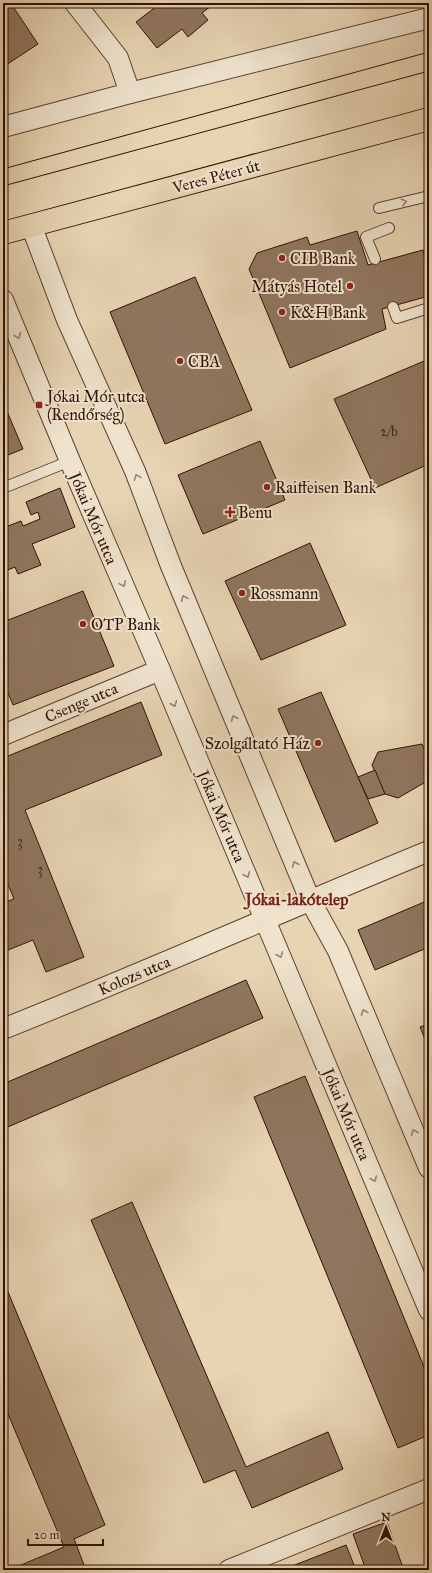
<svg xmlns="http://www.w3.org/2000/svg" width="432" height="1573" viewBox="0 0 432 1573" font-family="'IM FELL Great Primer',serif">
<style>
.building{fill:#90765f;stroke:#311003}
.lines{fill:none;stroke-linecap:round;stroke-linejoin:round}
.lane-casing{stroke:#5e412f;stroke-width:12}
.street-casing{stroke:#5e412f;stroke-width:22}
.primary-casing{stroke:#311003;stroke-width:24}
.lane{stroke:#efe3ce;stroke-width:10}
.street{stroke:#efe3ce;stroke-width:20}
.primary{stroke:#e7d4b3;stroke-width:22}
.tram{stroke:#311003;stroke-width:1}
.oneway{stroke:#9a8473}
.poi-dot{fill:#8f2418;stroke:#efe3ce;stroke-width:1.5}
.labels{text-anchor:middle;stroke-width:4;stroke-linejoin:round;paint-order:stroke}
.number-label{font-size:14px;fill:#492a1a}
.street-label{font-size:16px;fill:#311003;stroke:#efe3ce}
.poi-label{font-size:16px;fill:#311003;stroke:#efe3ce;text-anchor:start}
.neighbourhood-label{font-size:17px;font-weight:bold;fill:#7a1f14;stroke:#efe3ce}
</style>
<rect width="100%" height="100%" fill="#e7d4b3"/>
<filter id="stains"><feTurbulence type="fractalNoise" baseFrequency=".005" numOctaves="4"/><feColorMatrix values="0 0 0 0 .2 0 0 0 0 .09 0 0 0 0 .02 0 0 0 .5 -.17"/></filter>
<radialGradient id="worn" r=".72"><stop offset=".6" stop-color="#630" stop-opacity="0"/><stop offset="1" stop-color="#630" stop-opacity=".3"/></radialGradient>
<g class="building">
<path d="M161,3h54l-13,10 6,7 -20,17 -6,-8 -25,19 -21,-26z"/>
<path d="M12,5l26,39 -35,23v-56z"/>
<path d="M357,231l11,34 55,-15 5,21 1,-1v26l-47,13 4,20 -96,39 -41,-99 8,-16 50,-16 3,8z"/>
<path d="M195,277l57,133 -87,34 -55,-132z"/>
<path d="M429,359v105l-54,24 -41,-89z"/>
<path d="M3,402l20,47 -20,8z"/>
<path d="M260,441l25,59 -82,34 -25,-59z"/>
<path d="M60,488l15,39 -43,17 9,21 -23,9 -3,-7 -12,5v-19l5,-2 -5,-11v-12l18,-7 2,5 17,-7 -2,-7 -7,3 -5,-13z"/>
<path d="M310,543l36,82 -85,35 -36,-79z"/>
<path d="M83,591l31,75 -101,39 -10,-25v-58z"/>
<path d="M321,692l57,131 -43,19 -57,-133z"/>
<path d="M141,702l21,53 -137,55 59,147 -38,15 -13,-32 -30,12v-49l11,-4 -11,-27v-114z"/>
<path d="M422,744l7,17v19l-31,18 -13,-4 -13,-29 6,-13z"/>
<path d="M375,770l10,24 -17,5 -10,-22z"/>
<path d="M429,900v47l-54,23 -17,-40z"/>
<path d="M246,980l17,38 -260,111v-45z"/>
<path d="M429,1024v25l-9,-22z"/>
<path d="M305,1076l124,303v56l-31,13 -144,-351z"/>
<path d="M132,1202l114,265 82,-35 15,37 -91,39 -17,-38 -31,13 -113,-263z"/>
<path d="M3,1280l102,245 -31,14 12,31h-77l55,-23 -61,-145z"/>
<path d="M387,1522l15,43 -14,5h-22l-13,-36z"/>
<path d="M346,1545l10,25h-74z"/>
</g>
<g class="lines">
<g class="lane-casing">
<g id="lane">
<path d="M379,208l50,-12"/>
<path d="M375,259l-9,-22 23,-9"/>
<path d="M393,307l4,11 32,-10"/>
<path d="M3,488l67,-27"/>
</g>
</g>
<g class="street-casing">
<g id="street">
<path d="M75,3l43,55 12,35"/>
<path d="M3,127l127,-34 299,-75"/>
<path d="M31,225l36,95 68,151 36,95 139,334 28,51 91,217"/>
<path d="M3,300l67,161 90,209 269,640"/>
<path d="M3,735l157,-65"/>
<path d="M3,1029c143,-57 284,-120 426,-178"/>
<path d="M229,1570l200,-81"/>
</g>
</g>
<g class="primary-casing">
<path id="primary" d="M3,233l426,-114"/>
</g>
<use href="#lane" class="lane"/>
<use href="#street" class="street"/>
<use href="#primary" class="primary"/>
<g class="tram">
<path d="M3,169l426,-117"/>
<path d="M3,186l426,-115"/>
</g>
</g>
<defs><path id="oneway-chevron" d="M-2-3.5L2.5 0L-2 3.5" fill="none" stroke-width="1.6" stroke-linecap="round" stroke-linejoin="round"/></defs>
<g class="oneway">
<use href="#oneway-chevron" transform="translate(404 202) rotate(-13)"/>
<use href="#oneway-chevron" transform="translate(18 336) rotate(68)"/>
<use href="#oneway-chevron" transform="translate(137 477) rotate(-111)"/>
<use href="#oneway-chevron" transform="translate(123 584) rotate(66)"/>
<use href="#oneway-chevron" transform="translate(184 598) rotate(-113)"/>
<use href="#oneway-chevron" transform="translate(174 704) rotate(67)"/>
<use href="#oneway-chevron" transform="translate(234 718) rotate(-113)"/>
<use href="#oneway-chevron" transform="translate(295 864) rotate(-113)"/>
<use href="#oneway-chevron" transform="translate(247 875) rotate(67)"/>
<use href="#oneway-chevron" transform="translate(280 955) rotate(67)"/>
<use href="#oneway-chevron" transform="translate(364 1012) rotate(-113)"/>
<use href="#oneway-chevron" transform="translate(414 1132) rotate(-113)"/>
<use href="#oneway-chevron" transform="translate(374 1179) rotate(67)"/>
</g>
<g class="poi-dot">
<circle cx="282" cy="258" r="4"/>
<circle cx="350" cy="286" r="4"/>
<circle cx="282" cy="312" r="4"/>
<circle cx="180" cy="361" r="4"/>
<rect x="35" y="401" width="8" height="8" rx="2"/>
<circle cx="267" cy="487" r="4"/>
<path d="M228 506h4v4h4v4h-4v4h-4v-4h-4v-4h4z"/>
<circle cx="242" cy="593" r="4"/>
<circle cx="83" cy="624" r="4"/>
<circle cx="318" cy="743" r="4"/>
</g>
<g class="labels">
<g class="number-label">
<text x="389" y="436">2/b</text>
<text x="20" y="846">3</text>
<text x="40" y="874">3</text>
</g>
<g class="street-label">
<text transform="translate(216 176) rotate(-15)" y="6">Veres Péter út</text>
<text transform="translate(94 518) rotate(67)" y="6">Jókai Mór utca</text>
<text transform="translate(81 702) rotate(-23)" y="6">Csenge utca</text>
<text transform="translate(222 816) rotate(67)" y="6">Jókai Mór utca</text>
<text transform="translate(134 975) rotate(-23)" y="6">Kolozs utca</text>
<text transform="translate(347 1114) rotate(67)" y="6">Jókai Mór utca</text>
</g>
<g class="poi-label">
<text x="290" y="264">CIB Bank</text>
<text x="342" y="292" text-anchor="end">Mátyás Hotel</text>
<text x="290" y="318">K&amp;H Bank</text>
<text x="188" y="367">CBA</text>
<text x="47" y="402">Jókai Mór utca<tspan x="47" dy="18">(Rendőrség)</tspan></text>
<text x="275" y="493">Raiffeisen Bank</text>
<text x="238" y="518">Benu</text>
<text x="250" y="599">Rossmann</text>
<text x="91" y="630">OTP Bank</text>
<text x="310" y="749" text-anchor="end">Szolgáltató Ház</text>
</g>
<g class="neighbourhood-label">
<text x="297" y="905">Jókai-lakótelep</text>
</g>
</g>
<rect width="432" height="1573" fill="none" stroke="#e7d4b3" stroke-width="16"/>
<rect x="4" y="4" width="424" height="1565" fill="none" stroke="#311003" stroke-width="2"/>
<rect x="8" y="8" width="416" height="1557" fill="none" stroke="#311003"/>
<g transform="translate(386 1527)" stroke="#efe3ce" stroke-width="3" paint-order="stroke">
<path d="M0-3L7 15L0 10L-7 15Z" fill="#311003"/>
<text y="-6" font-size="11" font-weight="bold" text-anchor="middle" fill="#311003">N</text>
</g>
<path d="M28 1539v6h75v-6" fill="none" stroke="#311003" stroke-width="2"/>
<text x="34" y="1539" font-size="12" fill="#311003" stroke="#efe3ce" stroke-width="3" paint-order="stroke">20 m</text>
<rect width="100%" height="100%" filter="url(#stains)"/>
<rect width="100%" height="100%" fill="url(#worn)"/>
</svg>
